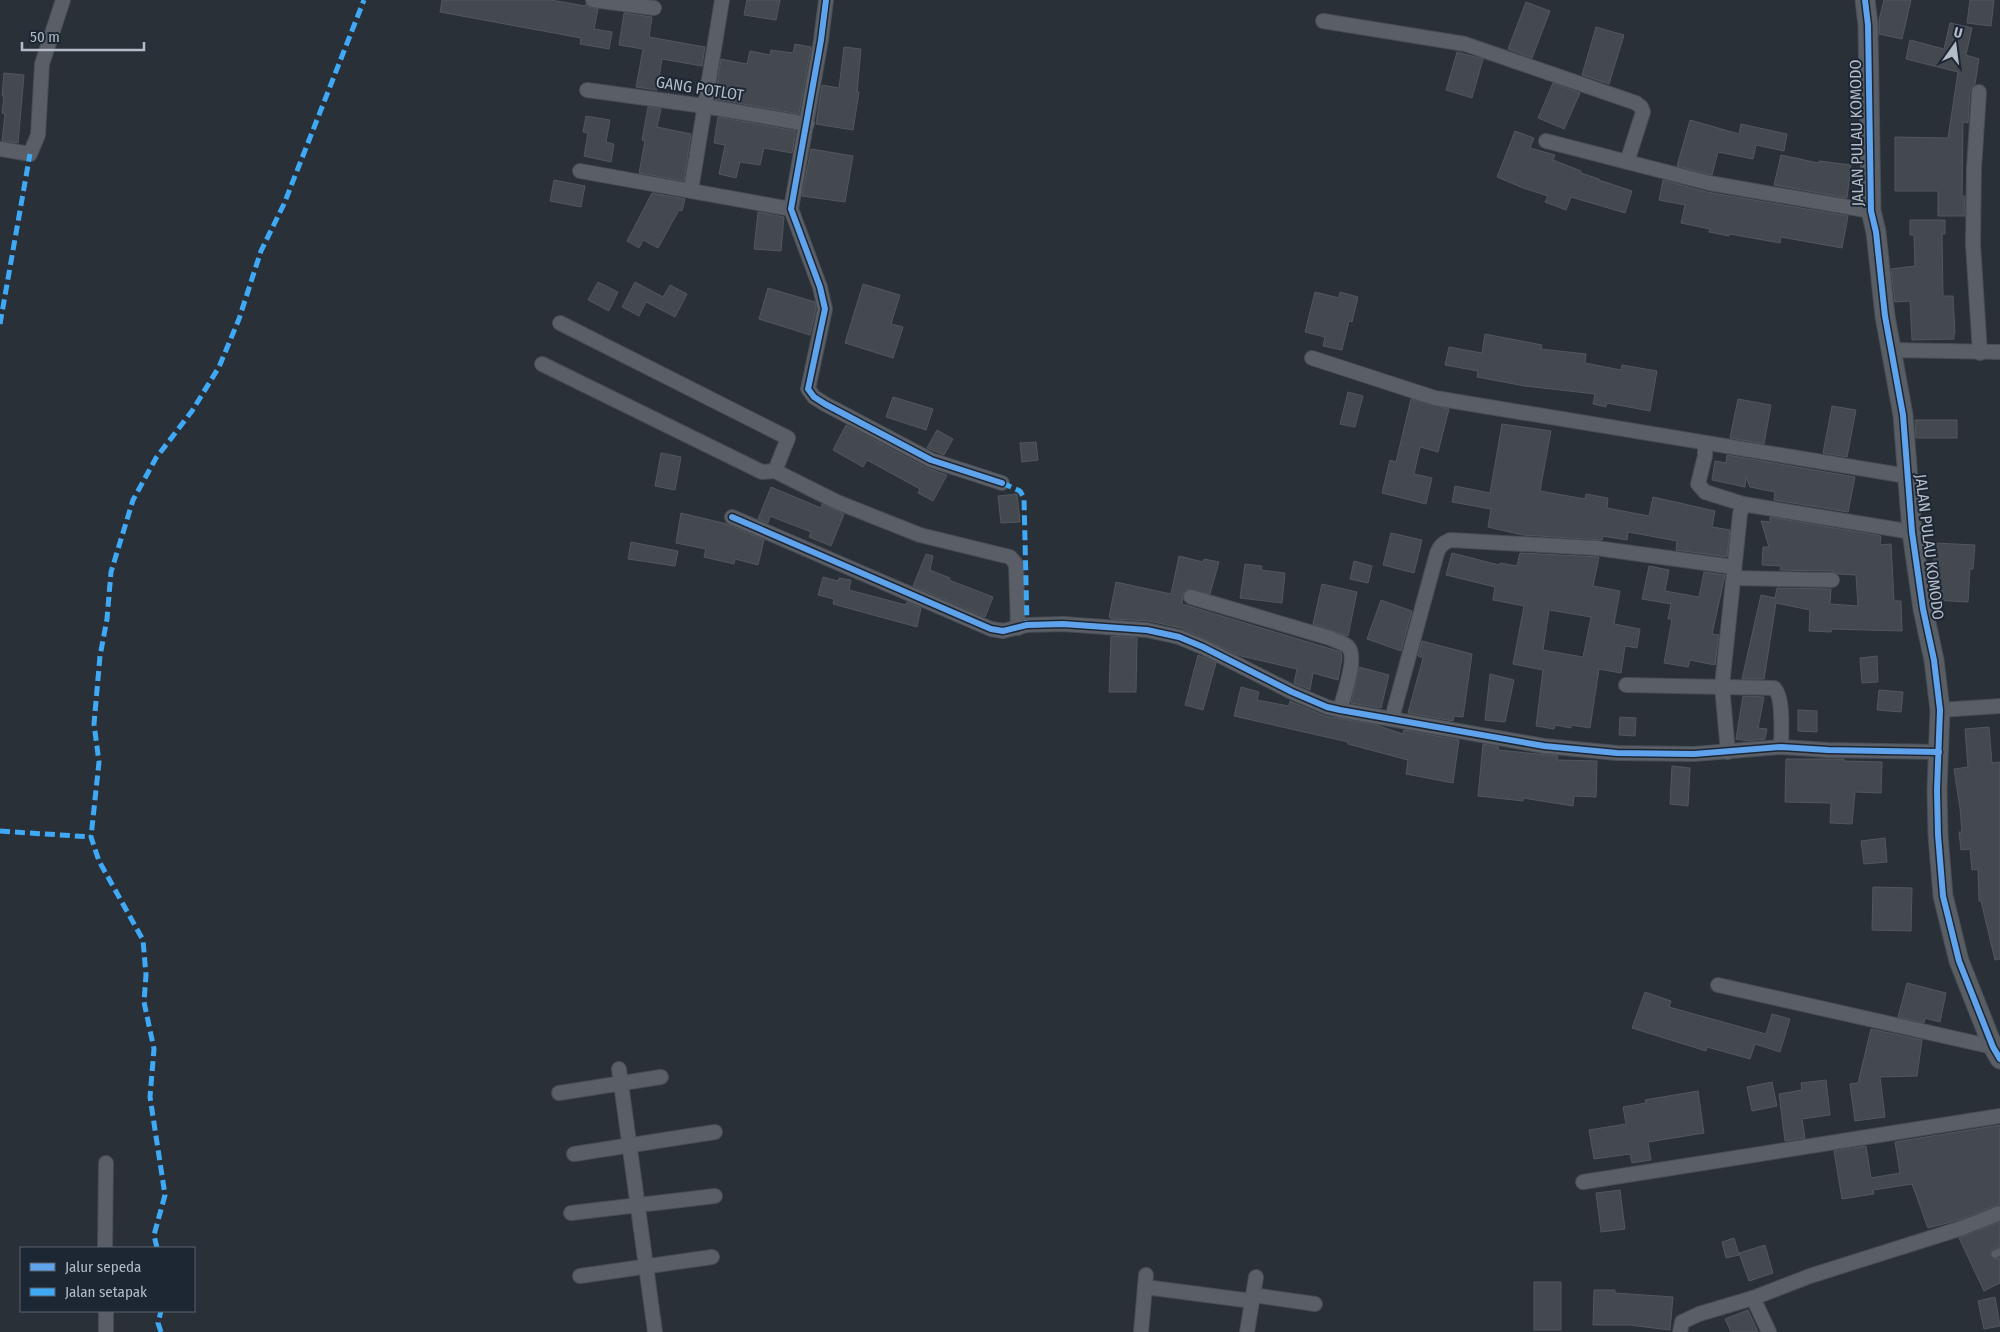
<svg xmlns="http://www.w3.org/2000/svg" width="2000" height="1332" viewBox="0 0 2000 1332" font-family="'Fira Sans Condensed',sans-serif">
<style>
.building{fill:#444950;stroke:#52575f;fill-rule:evenodd}
.lines{fill:none;stroke-linecap:round;stroke-linejoin:round}
.lane-casing{stroke:#484c53;stroke-width:9}
.street-casing{stroke:#484c53;stroke-width:16}
.secondary-casing{stroke:#484c53;stroke-width:21}
.lane{stroke:#5a5e66;stroke-width:7}
.street{stroke:#5a5e66;stroke-width:14}
.secondary{stroke:#595d64;stroke-width:19}
.quiet{stroke:#3fa9f5;stroke-width:5;stroke-dasharray:10 5;stroke-linecap:butt}
.cycleway-casing{stroke:#1d2633;stroke-width:9}
.cycleway{stroke:#60a3ed;stroke-width:6}
.labels{text-anchor:middle;stroke-width:4;stroke-linejoin:round;paint-order:stroke}
.street-label{font-size:16px;fill:#b4bcc9;stroke:#1d2633}
</style>
<rect width="100%" height="100%" fill="#2a3038"/>
<g class="building">
<path d="M442,0h109l34,6 1,-2 2,3 10,2 -4,20 18,3 -3,17 -29,-5 1,-6 -141,-26z"/>
<path d="M747,0h33l-4,20 -32,-5z"/>
<path d="M1884,0h27l-9,39 -23,-5v-14z"/>
<path d="M1970,0h24l-3,26 -24,-3z"/>
<path d="M1526,2l24,9 -18,47 -24,-9z"/>
<path d="M624,13l28,4 -3,20 56,10 -3,19 -40,-7 -5,31 -21,-3 7,-38 -24,-4z"/>
<path d="M1950,23l22,5 -6,27 13,4 -4,25 -5,7 -2,32 -5,-1 -1,74h3v20h-27v-25h-43v-54l53,1 10,-66 -52,-13 4,-19 34,9z"/>
<path d="M1596,27l28,8 -15,49 -27,-9z"/>
<path d="M795,44l16,3 -12,67 -84,-15 6,-40 26,5 3,-13 20,4 1,-5 22,3z"/>
<path d="M844,47l17,2 -4,43h2l-6,38 -37,-6 6,-39 17,3z"/>
<path d="M1457,52l26,7 -11,39 -26,-8z"/>
<path d="M4,73l20,2 -6,68 -16,-2 3,-27 -3,-1 2,-17h-2z"/>
<path d="M1553,83l27,10 -16,36 -26,-11z"/>
<path d="M648,107l13,2 -4,18 34,7 -7,47 -45,-8 6,-32 -3,-1z"/>
<path d="M586,116l24,4 -4,22 8,2 -3,18 -27,-6 4,-23 -5,-1z"/>
<path d="M718,117l78,14 -4,22 -28,-5 -4,17 -20,-3 -4,16 -17,-4 6,-29 -11,-2z"/>
<path d="M1690,120l49,14 2,-10 46,10 -3,17 -28,-6 -3,14 -35,-7 -6,23 -35,-9z"/>
<path d="M1515,131l19,7 -4,10 25,7 -2,5 28,11v2l18,6v1l33,11 -7,22 -54,-16 -5,13 -21,-8 3,-6 -25,-8 -26,-11z"/>
<path d="M811,149l42,7 -8,46 -43,-6z"/>
<path d="M1781,155l37,8 1,-2 32,4 -4,33 -73,-13z"/>
<path d="M554,180l31,6 -4,21 -31,-6z"/>
<path d="M1663,180l44,12 141,24 -6,32 -61,-11 -1,6 -50,-9 -1,2 -20,-4 1,-3 -29,-6 4,-18 -26,-5z"/>
<path d="M652,193l33,6 -3,12 -3,-1 -21,38 -15,-8 -4,8 -12,-7z"/>
<path d="M758,212l26,5 -3,34 -27,-2z"/>
<path d="M1910,220h35v14h-3l1,62h10l2,37h-1v6l-42,1 -2,-39 -15,1 -4,-33 24,-3 -1,-31h-4z"/>
<path d="M598,282l20,10 -9,19 -21,-11z"/>
<path d="M635,282l28,15 7,-12 17,9 -12,23 -29,-15 -7,14 -17,-9z"/>
<path d="M863,284l37,11 -9,29 12,3 -10,31 -48,-15z"/>
<path d="M768,288l47,14 1,7 -6,26 -51,-16z"/>
<path d="M1315,292l24,6 1,-6 18,5 -6,25 -3,-1 -7,29 -19,-4 2,-9 -20,-5z"/>
<path d="M1485,334l57,11 -1,4 45,5 -1,9 36,7 1,-5 35,6 -7,40 -43,-8 -1,4 -13,-3 2,-10 -70,-8 -48,-9 1,-6 -33,-6 4,-18 33,6z"/>
<path d="M1348,392l15,4 -8,31 -15,-3z"/>
<path d="M893,397l40,12 -7,21 -40,-13z"/>
<path d="M1411,399l38,10 -11,43 -18,-5 -6,27 18,4 -6,26 -44,-11 8,-33 6,2z"/>
<path d="M1738,399l33,6 -7,39 -34,-6z"/>
<path d="M1832,406l24,4 -9,47 -24,-4z"/>
<path d="M1915,420h42v18h-41z"/>
<path d="M1502,424l49,7 -11,60 45,8 1,-5 22,4 -1,10 42,8 4,-19 62,14 -3,16 18,3 -3,27 -51,-7 1,-9 -49,-9 -1,8 -24,-4 -1,4 -79,-5 -35,-8 3,-18 -39,-7 3,-16 35,7z"/>
<path d="M846,425l81,43 20,7 -14,26 -15,-8 2,-4 -53,-29 -4,7 -30,-17z"/>
<path d="M937,430l16,9 -9,16 -17,-7z"/>
<path d="M1036,442l2,18 -16,2 -2,-19z"/>
<path d="M661,453l20,4 -6,33 -20,-4z"/>
<path d="M1727,455l128,22 -7,35 -74,-12 1,-8 -25,-5 -4,-10 -1,10 -33,-7 3,-19 11,2z"/>
<path d="M771,487l50,21 1,-4 22,10 -13,32 -22,-9 2,-5 -41,-16 -2,7 -10,-4z"/>
<path d="M1017,494l3,28 -19,1 -3,-27z"/>
<path d="M681,513l46,11 37,16 -6,25 -23,-6 -1,5 -30,-7 2,-8 -30,-6z"/>
<path d="M1770,517l111,19 -1,9 11,-1 3,57h7l1,30 -70,-2 -1,3 -22,-1 1,-21 -34,-7 -12,76h-22l19,-84 14,3 2,-10 54,1 -1,15 28,2 -2,-31 -18,-1 -6,-3 -52,-1 1,-4 -19,-1 1,-18h6l-8,-26 9,1z"/>
<path d="M1391,533l31,7 -8,33 -31,-8z"/>
<path d="M631,542l47,9 -3,15 -47,-7z"/>
<path d="M1934,543l41,2 -2,24h-3l-2,33 -35,-2z"/>
<path d="M1452,553l47,12 1,-2 17,3 3,-13 79,4 -6,29 27,5 -6,33 26,5 -3,19 -12,-2 -4,27 -22,-4 -9,59 -19,-3v3l-16,-3 -1,4 -18,-3 7,-56 -30,-6 11,-58 -31,-6 2,-13 -49,-12zM1549,610l42,7 -8,40 -40,-7z"/>
<path d="M926,554l7,2 -3,14 20,8 -1,2 44,17 -8,20 -72,-31z"/>
<path d="M1179,556l24,6 1,-3 15,3 -9,32 -22,-5 -5,5 -1,10 156,47 3,1 1,6 -4,22 -25,-7 -3,17 -16,-7 3,-14 -56,-13 -60,-28 -32,-7 -37,-2 -3,-2 7,-35 55,12z"/>
<path d="M1354,561l18,5 -4,17 -18,-4z"/>
<path d="M1245,564l17,2 -1,4 24,3 -3,30 -42,-5z"/>
<path d="M1649,566l20,4 -4,21 34,6 5,-25 21,3 -13,59 7,1 -4,30 -25,-5 -2,7 -24,-4 8,-44h-4l3,-15 -29,-5z"/>
<path d="M823,577l15,4 1,-3 12,2 -2,10 57,15 1,-3 14,6 -4,19 -84,-23 1,-5 -16,-4z"/>
<path d="M1322,584l35,8 -9,44 -35,-12z"/>
<path d="M1381,600l31,11 -11,40 -34,-12z"/>
<path d="M1111,636l26,2 -1,54h-27z"/>
<path d="M1422,641l50,13 -9,63 -9,-1 -1,5 -45,-8 15,-55 -5,-2z"/>
<path d="M1198,655l18,8 -13,47 -18,-5z"/>
<path d="M1877,656l1,26 -16,1 -2,-25z"/>
<path d="M1359,667l30,8 -8,33 -30,-5z"/>
<path d="M1490,674l24,6 -9,42 -20,-2z"/>
<path d="M1241,687l18,5 -2,8 32,6 1,-5 35,15 51,9 27,9 1,-4 55,10 -6,43 -47,-9 2,-14 -60,-16v-2l-114,-26z"/>
<path d="M1879,690l24,2 -2,20 -24,-2z"/>
<path d="M1743,696l21,1 -6,31 9,1 -2,10 -17,2 -12,-2z"/>
<path d="M1798,710l19,1v21l-19,-1z"/>
<path d="M1620,717l16,1 -1,18 -16,-1z"/>
<path d="M1989,727l3,36 8,-1v197l-5,1 -14,-59h-2l-1,-32 -6,1 -2,-21 -9,1 -2,-18h3l-2,-24 -6,-39 14,-2 -3,-38z"/>
<path d="M1483,744l16,3 -1,3 60,6 -1,4 40,1 -1,36 -22,-1 -1,10 -50,-8v3l-45,-5z"/>
<path d="M1786,759h58v2l38,1 -1,31 -26,-1 -3,32 -22,-1 1,-20 -46,-1z"/>
<path d="M1672,766l18,2 -2,38 -18,-2z"/>
<path d="M1885,838l2,24 -23,2 -3,-23z"/>
<path d="M1873,887l39,1 -1,43 -39,-1z"/>
<path d="M1907,983l39,10 -6,29 -15,-4 -1,5 -26,-6z"/>
<path d="M1645,992l26,9 -2,6 97,27 6,-20 18,5 -10,33 -25,-8 -5,15 -43,-12 -1,4 -74,-23z"/>
<path d="M1871,1029l51,11 -5,36 -37,1 5,40 -30,4 -5,-37 8,-1z"/>
<path d="M1826,1080l4,35 -28,4 3,19 -20,3 -6,-47 23,-4 -1,-7z"/>
<path d="M1772,1082l5,24 -25,5 -5,-24z"/>
<path d="M1698,1091l6,42 -56,9 3,18 -19,3 -2,-9 -36,5 -5,-29 37,-6 -3,-17 23,-4 -1,-3z"/>
<path d="M2000,1125v79l-41,16 -31,8 -16,-44 -39,6 1,4 -32,5 -8,-48 32,-5 5,32 29,-5 -5,-31z"/>
<path d="M1620,1190l5,39 -24,3 -5,-39z"/>
<path d="M2000,1222v25l-7,2 -3,5 4,5 6,-1v25l-16,8 -25,-53z"/>
<path d="M1734,1238l5,17 -13,3 -4,-16z"/>
<path d="M1765,1245l8,28 -24,8 -10,-28z"/>
<rect x="1534" y="1282" width="27" height="48"/>
<path d="M1594,1290h21v3l58,4 -3,33 -41,-5h-36z"/>
<path d="M1995,1297l5,29 -16,3 -6,-28z"/>
<path d="M1748,1310l10,22h-27l-6,-13z"/>
</g>
<g class="lines">
<g class="lane-casing">
<path id="lane" d="M1995,1254l5,-2"/>
</g>
<g class="street-casing">
<g id="street">
<path d="M593,0l61,8"/>
<path d="M826,0l-5,40 -30,169 29,78 5,22 -17,80 6,8 11,7 106,56 71,23"/>
<path d="M1323,21l142,23 171,59 5,4 2,5 -16,50"/>
<path d="M587,90l117,16 103,18"/>
<path d="M1979,92l-5,76 -1,76 7,109"/>
<path d="M1546,141l163,42 162,28"/>
<path d="M0,149l30,5 8,-19 4,-71 21,-64"/>
<path d="M580,171l211,38"/>
<path d="M691,190l31,-190"/>
<path d="M560,323l228,115 -13,33"/>
<path d="M1892,350l108,2"/>
<path d="M1312,358l123,40 472,78"/>
<path d="M542,364l220,108 13,-1 62,31 83,33 90,22 6,7 2,64"/>
<path d="M1705,443v13l-7,28 7,8 38,12 169,28"/>
<path d="M732,517l259,112 12,2 24,-6 36,-1 84,6 32,7 24,10 89,45 35,15 13,3 204,36 73,7 77,1 87,-7 47,3 111,2"/>
<path d="M1734,578l98,2"/>
<path d="M1191,597l139,41c5,3 14,4 18,9 10,9 -5,50 -8,63"/>
<path d="M1626,685l148,3c10,9 7,46 7,59"/>
<path d="M1940,710l60,-4"/>
<path d="M1392,718l45,-165c3,-7 6,-10 13,-13l146,8 138,19"/>
<path d="M1728,752l-6,-66 18,-172 3,-10"/>
<path d="M1718,985l275,62 7,-3"/>
<path d="M619,1069l36,263"/>
<path d="M559,1093l102,-16"/>
<path d="M574,1154l141,-22"/>
<path d="M1583,1182l417,-66"/>
<path d="M571,1213l144,-17"/>
<path d="M105,1248l1,-85"/>
<path d="M580,1276l132,-19"/>
<path d="M1145,1287l107,14"/>
<path d="M1253,1295l62,9"/>
<path d="M1753,1298l16,34"/>
<path d="M106,1311v21"/>
<path d="M1141,1332l5,-57"/>
<path d="M1247,1332l9,-55"/>
<path d="M1680,1332l2,-10 17,-8 54,-16 57,-22 152,-48 38,-15"/>
</g>
</g>
<g class="secondary-casing">
<path id="secondary" d="M1865,0l3,25 3,186 5,21 9,84 18,99 9,117 11,77 11,51 6,50 -3,80 1,45 5,61 16,65 34,86 7,12"/>
</g>
<use href="#lane" class="lane"/>
<use href="#street" class="street"/>
<use href="#secondary" class="secondary"/>
<g class="quiet">
<path d="M0,324l30,-170"/>
<path d="M1002,483l18,8 4,7 3,127"/>
<path d="M0,831l91,6"/>
<path d="M157,1248l-3,-13 11,-40 -15,-98 4,-48 -10,-47 2,-27 -3,-35 -44,-79 -8,-24 8,-75 -5,-38 6,-68 7,-37 4,-47 22,-72 23,-42 36,-47 27,-44 20,-48 22,-68 23,-47 80,-204"/>
<path d="M161,1332l-3,-9 3,-12"/>
</g>
<g class="cycleway-casing">
<g id="cycleway">
<path d="M826,0l-5,40 -30,169 29,78 5,22 -17,80 6,8 11,7 106,56 71,23"/>
<path d="M1865,0l3,25 3,186 5,21 9,84 18,99 9,117 11,77 11,51 6,50 -3,80 1,45 5,61 16,65 34,86 7,12"/>
<path d="M732,517l259,112 12,2 24,-6 36,-1 84,6 32,7 24,10 89,45 35,15 13,3 204,36 73,7 77,1 87,-7 47,3 111,2"/>
</g>
</g>
<use href="#cycleway" class="cycleway"/>
</g>
<g class="labels">
<g class="street-label">
<text transform="translate(700 88) rotate(9)" y="6">GANG POTLOT</text>
<text transform="translate(1856 133) rotate(-91)" y="6">JALAN PULAU KOMODO</text>
<text transform="translate(1930 547) rotate(83)" y="6">JALAN PULAU KOMODO</text>
</g>
</g>
<rect x="20" y="1247" width="175" height="65" fill="#1d2633" stroke="#59626f"/>
<rect x="30" y="1263" width="25" height="8" fill="#60a3ed" stroke="#59626f"/>
<text x="65" y="1272" font-size="15" fill="#b4bcc9">Jalur sepeda</text>
<rect x="30" y="1288" width="25" height="8" fill="#3fa9f5" stroke="#59626f"/>
<text x="65" y="1297" font-size="15" fill="#b4bcc9">Jalan setapak</text>
<g transform="translate(1955 45) rotate(14)" stroke="#1d2633" stroke-width="4" paint-order="stroke">
<path d="M0-4L9 19L0 12L-9 19Z" fill="#b4bcc9"/>
<text y="-8" font-size="14" font-weight="bold" text-anchor="middle" fill="#b4bcc9">U</text>
</g>
<path d="M22 42v8h122v-8" fill="none" stroke="#b4bcc9" stroke-width="2.5"/>
<text x="30" y="42" font-size="15" fill="#b4bcc9" stroke="#1d2633" stroke-width="4" paint-order="stroke">50 m</text>
</svg>
